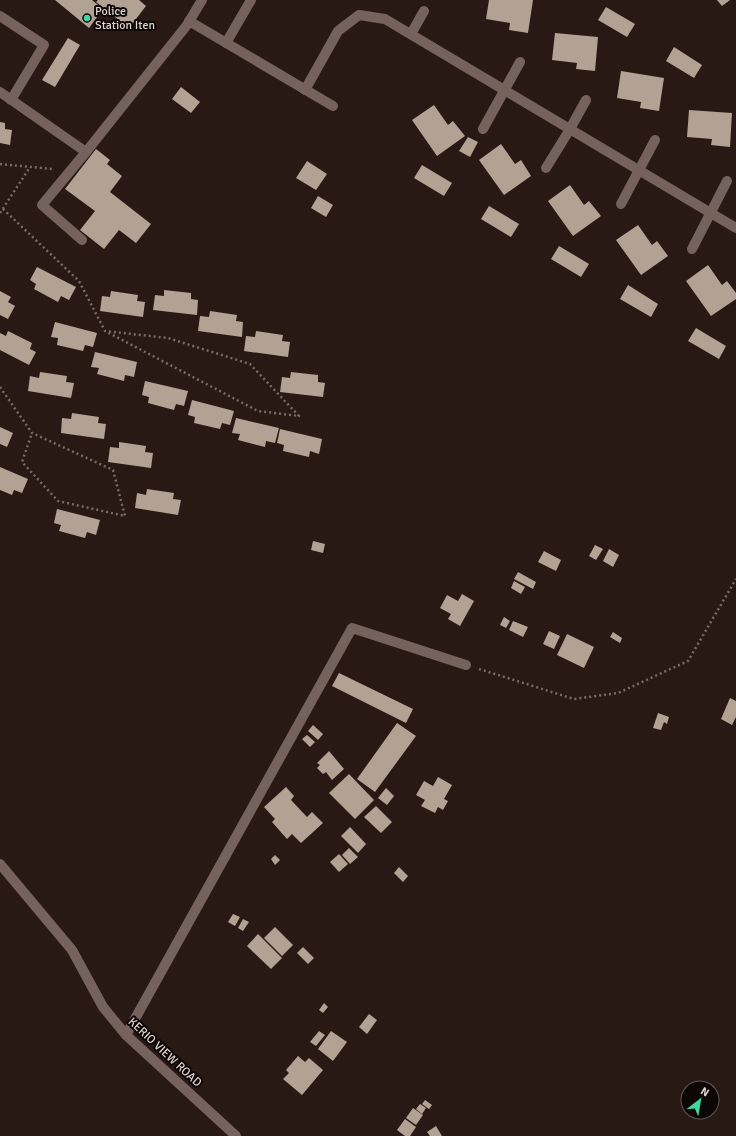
<svg xmlns="http://www.w3.org/2000/svg" width="736" height="1136" viewBox="0 0 736 1136" font-family="Signika,sans-serif">
<style>
.building{fill:#b2a293}
.lines{fill:none;stroke-linecap:round;stroke-linejoin:round}
.path{stroke:#796b67;stroke-width:2.5;stroke-dasharray:2 3;stroke-linecap:butt}
.minor{stroke:#76625c;stroke-width:10}
.poi-dot{fill:#42d4a1;stroke:#0c0605;stroke-width:1.5}
.labels{text-anchor:middle;stroke-width:4;stroke-linejoin:round;paint-order:stroke}
.poi-label{font-size:12px;fill:#dfd4d0;stroke:#0c0605;text-anchor:start}
.street-label{font-size:12px;fill:#dfd4d0;stroke:#0c0605}
</style>
<rect width="100%" height="100%" fill="#291914"/>
<g class="building">
<path d="M55,0h37l11,9 -14,19z"/>
<path d="M98,0h41l7,6 -17,22 -33,-26z"/>
<path d="M489,0h44l-5,33 -19,-3 1,-7 -24,-4z"/>
<path d="M717,0h13l-8,6z"/>
<path d="M606,7l29,17 -8,13 -29,-17z"/>
<path d="M555,33l43,4 -3,34 -19,-2 1,-6 -25,-3z"/>
<path d="M68,38l12,7 -25,42 -13,-7z"/>
<path d="M674,47l28,18 -8,13 -28,-17z"/>
<path d="M621,71l43,7 -5,33 -19,-3 1,-6 -24,-4z"/>
<path d="M181,87l19,15 -9,11 -19,-14z"/>
<path d="M434,105l14,20 5,-4 12,15 -28,20 -25,-36z"/>
<path d="M689,110l43,3 -2,34 -19,-2 1,-6 -25,-2z"/>
<path d="M0,122l5,1v6l7,1 -2,15 -10,-2z"/>
<path d="M468,137l10,5 -8,15 -11,-6z"/>
<path d="M501,144l14,20 6,-4 10,16 -27,19 -25,-35z"/>
<path d="M96,149l14,11 -3,4 15,12 -12,16 41,32 -15,19 -17,-13 -15,19 -24,-19 15,-19 -30,-22z"/>
<path d="M307,161l20,13 -11,16 -20,-12z"/>
<path d="M422,165l30,18 -8,13 -30,-18z"/>
<path d="M570,185l14,20 5,-4 12,15 -28,20 -25,-35z"/>
<path d="M318,196l15,9 -7,12 -15,-9z"/>
<path d="M489,206l30,18 -8,13 -30,-18z"/>
<path d="M638,225l14,20 5,-4 11,15 -27,19 -25,-35z"/>
<path d="M559,246l30,18 -8,13 -30,-18z"/>
<path d="M708,265l14,20 5,-4 9,12v6l-25,17 -25,-35z"/>
<path d="M37,267l39,20 -7,13 -8,-4 -3,6 -24,-13 2,-5 -6,-4z"/>
<path d="M628,285l30,19 -7,13 -31,-18z"/>
<path d="M164,290l27,3v6l7,1 -1,15 -44,-5 2,-15 9,1z"/>
<path d="M0,291l11,6 -3,5 7,4 -7,13 -8,-4z"/>
<path d="M111,291l27,4 -1,6 8,1 -2,15 -43,-6 2,-15 8,1z"/>
<path d="M210,311l27,4 -1,6 7,1 -1,15 -44,-6 2,-15 9,1z"/>
<path d="M55,322l42,11 -4,14 -8,-2 -2,6 -26,-6 1,-7 -7,-1z"/>
<path d="M696,328l30,18 -7,13 -31,-18z"/>
<path d="M8,331l24,12 -2,6 6,3 -7,13 -29,-15v-17l6,3z"/>
<path d="M256,331l27,4 -1,6 8,1 -2,15 -44,-6 2,-15 9,1z"/>
<path d="M95,352l42,10 -3,15 -9,-2 -1,6 -27,-7 2,-6 -8,-1z"/>
<path d="M40,372l27,4 -1,6 8,1 -3,15 -43,-7 2,-15 9,2z"/>
<path d="M291,372l27,3v7l7,1 -2,14 -43,-5 2,-15 8,1z"/>
<path d="M145,381l43,10 -4,15 -8,-2 -2,6 -26,-7 1,-6 -7,-2z"/>
<path d="M192,400l42,11 -4,14 -8,-2 -2,6 -26,-6 1,-6 -7,-2z"/>
<path d="M72,413l27,4 -1,6 8,1 -2,15 -43,-6 1,-15 9,1z"/>
<path d="M236,418l43,10 -4,15 -9,-2 -1,6 -27,-7 2,-6 -8,-1z"/>
<path d="M0,427l13,6 -6,14 -7,-3z"/>
<path d="M280,429l42,10 -3,15 -9,-3 -1,6 -26,-6 1,-6 -7,-2z"/>
<path d="M119,442l27,4 -1,6 8,1 -2,15 -43,-6 2,-15 9,1z"/>
<path d="M0,467l28,12 -6,14 -8,-3 -2,5 -12,-5z"/>
<path d="M147,489l27,4 -1,6 8,1 -3,15 -43,-7 2,-15 9,2z"/>
<path d="M57,509l43,11 -4,15 -9,-3 -2,6 -26,-7 2,-6 -7,-2z"/>
<path d="M313,541l12,3 -2,9 -12,-3z"/>
<path d="M595,545l8,4 -7,11 -7,-4z"/>
<path d="M609,549l10,6 -6,12 -10,-6z"/>
<path d="M544,551l17,9 -5,11 -18,-9z"/>
<path d="M518,572l18,10 -3,7 -19,-10z"/>
<path d="M514,581l11,6 -4,7 -10,-6z"/>
<path d="M462,594l12,7 -14,25 -12,-7 3,-5 -11,-6 7,-13 11,6z"/>
<path d="M504,617l6,4 -4,7 -6,-3z"/>
<path d="M513,621l15,6 -5,10 -14,-7z"/>
<path d="M549,631l11,5 -6,13 -11,-5z"/>
<path d="M613,632l9,6 -2,5 -10,-6z"/>
<path d="M567,634l27,13 -10,21 -27,-13z"/>
<path d="M339,673l74,36 -7,14 -74,-37z"/>
<path d="M730,698l6,3v16l-4,8 -11,-6z"/>
<path d="M658,713l11,4 -2,7 -3,-2 -3,8 -8,-2z"/>
<path d="M397,723l19,13 -41,56 -18,-13z"/>
<path d="M313,725l10,9 -5,6 -10,-9z"/>
<path d="M307,735l8,7 -5,5 -8,-8z"/>
<path d="M329,751l15,18 -12,11 -6,-8 -3,2 -6,-6 3,-3 -3,-2z"/>
<path d="M349,774l25,26 -19,19 -26,-26z"/>
<path d="M438,777l14,8 -8,14 4,2 -5,9 -5,-3 -3,6 -14,-7 4,-6 -9,-5 8,-14 9,5z"/>
<path d="M286,787l8,9 -3,4 16,17 5,-5 11,11 -22,20 -9,-9 -5,5 -15,-17 3,-3 -11,-12z"/>
<path d="M386,788l8,8 -7,9 -9,-7z"/>
<path d="M376,806l16,16 -11,11 -17,-16z"/>
<path d="M350,827l16,17 -8,9 -17,-17z"/>
<path d="M349,848l9,9 -8,7 -8,-9z"/>
<path d="M339,854l9,10 -9,8 -9,-10z"/>
<path d="M275,855l5,5 -5,5 -4,-6z"/>
<path d="M399,867l9,9 -5,6 -9,-9z"/>
<path d="M233,914l7,3 -5,9 -7,-4z"/>
<path d="M243,919l6,3 -6,9 -5,-3z"/>
<path d="M275,927l18,18 -11,11 -18,-18z"/>
<path d="M258,934l24,24 -11,11 -24,-23z"/>
<path d="M303,947l11,11 -6,6 -11,-11z"/>
<path d="M324,1003l4,4 -5,6 -4,-3z"/>
<path d="M369,1014l8,6 -10,14 -8,-7z"/>
<path d="M319,1031l6,4 -9,11 -6,-4z"/>
<path d="M331,1031l16,11 -14,19 -15,-12z"/>
<path d="M298,1056l7,6 4,-4 14,12 -21,25 -19,-16 6,-6 -3,-3z"/>
<path d="M425,1100l7,5 -3,4 -7,-5z"/>
<path d="M420,1104l6,4 -4,6 -6,-5z"/>
<path d="M413,1108l10,7 -7,10 -10,-7z"/>
<path d="M405,1119l11,8 -6,9h-5l-8,-6z"/>
<path d="M436,1126l6,10h-12l-3,-4z"/>
</g>
<g class="lines">
<g class="path">
<path d="M0,164l52,5"/>
<path d="M3,209l76,72 26,50 63,7 82,26 49,52 -41,-5 -153,-80"/>
<path d="M0,213l30,-46"/>
<path d="M0,387l32,46 81,37 12,46 -67,-15 -36,-39 10,-29"/>
<path d="M479,669l95,30 44,-6 70,-32 48,-82"/>
</g>
<g class="minor">
<path d="M0,16l44,29 -33,55"/>
<path d="M189,21l144,85"/>
<path d="M411,34l13,-23"/>
<path d="M226,43l25,-43"/>
<path d="M305,90l33,-59 21,-16 26,4 351,209"/>
<path d="M0,92l86,60 101,-127 15,-25"/>
<path d="M483,129l37,-67"/>
<path d="M546,168l24,-39 16,-29"/>
<path d="M621,204l34,-64"/>
<path d="M82,240l-40,-35 44,-53"/>
<path d="M692,249l35,-68"/>
<path d="M0,864l72,86 31,57 23,28 110,101"/>
<path d="M126,1035l226,-407 114,37"/>
</g>
</g>
<circle class="poi-dot" cx="87" cy="18" r="4"/>
<g class="labels">
<g class="poi-label">
<text x="95" y="15">Police<tspan x="95" dy="14">Station Iten</tspan></text>
</g>
<g class="street-label">
<text transform="translate(165 1052) rotate(43)" y="4">KERIO VIEW ROAD</text>
</g>
</g>
<g transform="translate(700 1100) rotate(31)"><circle r="19" fill="#0c0605" stroke="#605856"/>
<path d="M0-3L7 15L0 10L-7 15Z" fill="#42d4a1"/>
<text y="-6" font-size="11" font-weight="bold" text-anchor="middle" fill="#dfd4d0">N</text>
</g>
</svg>
